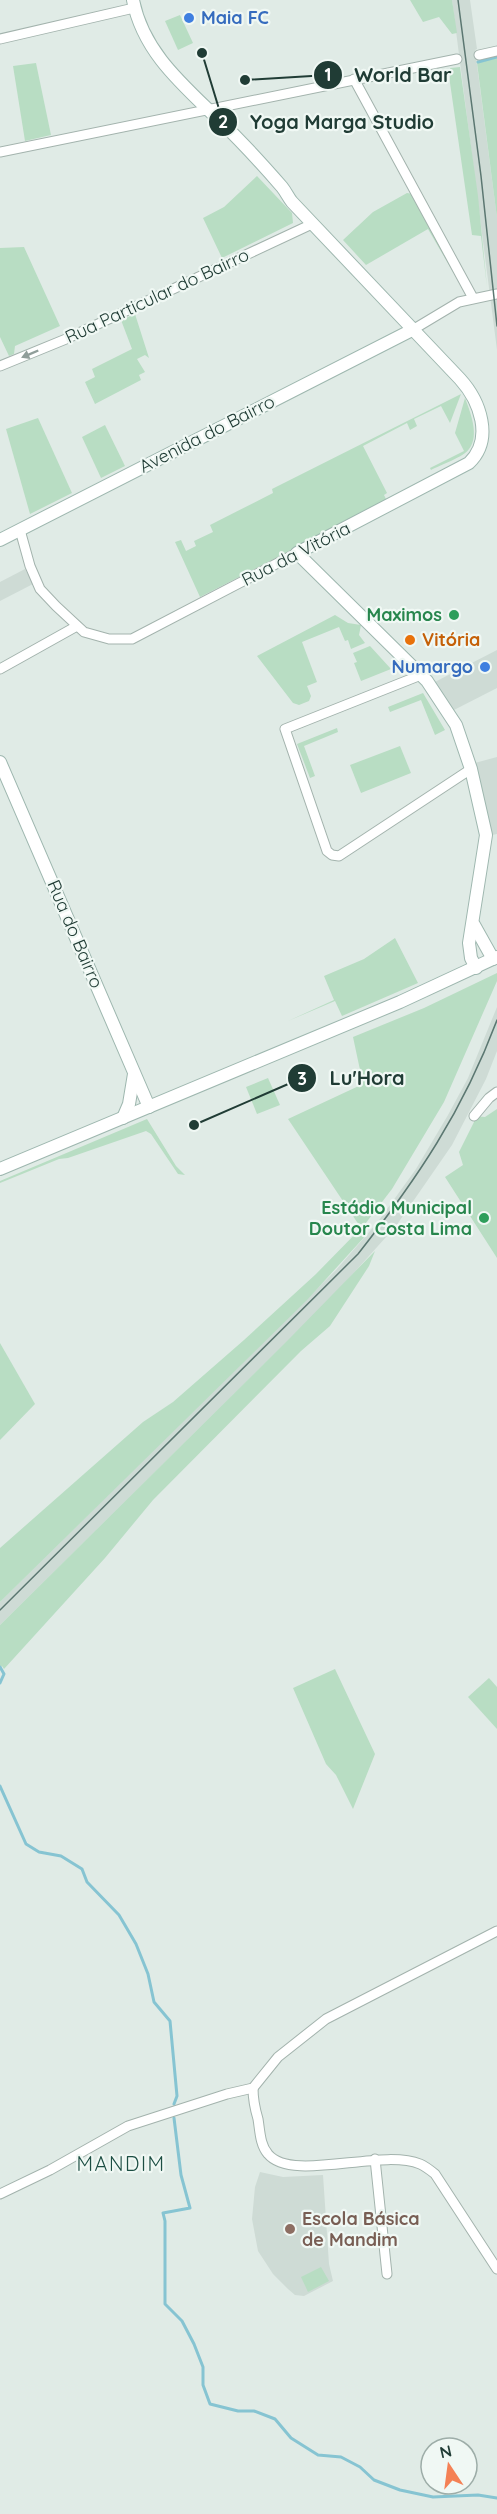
<svg xmlns="http://www.w3.org/2000/svg" width="497" height="2514" viewBox="0 0 497 2514" font-family="Quicksand,sans-serif">
<style>
.built{fill:#cedbd5}
.green{fill:#b8ddc3}
.lines{fill:none;stroke-linecap:round;stroke-linejoin:round}
.stream{stroke:#86c4d2;stroke-width:3}
.street-casing{stroke:#a3b3ad;stroke-width:11}
.secondary-casing{stroke:#9eb7af;stroke-width:14}
.street{stroke:#fff;stroke-width:9}
.secondary{stroke:#fff;stroke-width:12}
.tram{stroke:#5b7771;stroke-width:1.5}
.oneway{fill:#909e9a}
.shop-dot{fill:#3f7fe0;stroke:#f0f8f4;stroke-width:2}
.leisure-dot{fill:#2e9e5b;stroke:#f0f8f4;stroke-width:2}
.food-dot{fill:#e8710a;stroke:#f0f8f4;stroke-width:2}
.education-dot{fill:#8d6e63;stroke:#f0f8f4;stroke-width:2}
.labels{text-anchor:middle;stroke-width:4.5;stroke-linejoin:round;paint-order:stroke}
.shop-label{font-size:18px;font-weight:bold;fill:#366cbe;stroke:#f0f8f4;text-anchor:start}
.street-label{font-size:18px;fill:#203c35;stroke:#f0f8f4}
.leisure-label{font-size:18px;font-weight:bold;fill:#27864d;stroke:#f0f8f4;text-anchor:end}
.food-label{font-size:18px;font-weight:bold;fill:#c56008;stroke:#f0f8f4;text-anchor:start}
.education-label{font-size:18px;font-weight:bold;fill:#785e54;stroke:#f0f8f4;text-anchor:start}
.neighbourhood-label{font-size:20px;letter-spacing:1.5px;fill:#1c4e43;stroke:#f0f8f4}
.leader{fill:none;stroke:#203c35;stroke-width:2}
.callout-dot{fill:#203c35;stroke:#f0f8f4;stroke-width:2}
.mark-label{font-size:18px;text-anchor:middle;font-weight:bold;fill:#fff}
.callout-label{font-size:20px;text-anchor:middle;font-weight:bold;fill:#203c35;stroke:#f0f8f4;stroke-width:4.5;stroke-linejoin:round;paint-order:stroke}
</style>
<rect width="100%" height="100%" fill="#e0ebe6"/>
<g class="built">
<path d="M452,0h18l7,49 -2,1 22,168v132z"/>
<path d="M25,569l8,15 -33,17v-19z"/>
<path d="M497,650v38l-47,24 -19,-28z"/>
<path d="M497,757v77l-10,2 -16,-72z"/>
<path d="M497,1007v44l-11,28 -34,66 -56,81 -64,71 -332,328v-23l336,-332 41,-47 39,-54 32,-54 20,-37z"/>
<path d="M260,2172l23,5 40,-2 6,89 4,17 -29,15 -9,-1 -7,-6 -15,-15 -15,-23 -6,-32 3,-32z"/>
</g>
<g class="green">
<path d="M410,0h42l5,33 -5,1 -13,-17 -16,5z"/>
<path d="M180,15l13,28 -15,7 -13,-29z"/>
<path d="M497,58v160l-20,-155z"/>
<path d="M36,63l15,72 -26,6 -12,-75z"/>
<path d="M460,67l18,129 9,91 -6,-51 -9,-1 -22,-152v-15z"/>
<path d="M257,176l35,37 1,10 -71,35 -19,-40 21,-11z"/>
<path d="M407,193l6,1 42,77 -2,1 -25,-43 -62,36 -23,-25 30,-28z"/>
<path d="M24,247l36,79 -45,20 -1,8 -5,2 -9,-19v-89z"/>
<path d="M135,314l14,44 -4,-3 -8,4 8,13 -6,3 2,5 -46,24 -10,-22 10,-5 -3,-8 40,-20 -11,-29z"/>
<path d="M461,394l-11,29 -9,-17 -27,13 3,7 -7,4 -3,-7 -44,23 24,47 -3,2 3,6 -187,96 -25,-55 6,-2 5,11 10,-5 -2,-5 19,-9 -3,-7 63,-32 -1,-4z"/>
<path d="M465,398c5,13 15,38 4,51 -5,8 -29,16 -38,21l-1,-2 34,-17 -9,-18z"/>
<path d="M38,418l34,75 -42,21 -24,-85z"/>
<path d="M105,425l20,41 -24,12 -19,-41z"/>
<path d="M335,615l13,8 13,2 -2,10 6,8 -14,6 -3,-9 -3,1 -6,-14 -37,15 15,40 -10,4 4,10 -2,5 -10,4 -6,-2 -36,-47z"/>
<path d="M370,646l21,23 -30,12 -7,-18 3,-1 -4,-9z"/>
<path d="M423,693l22,37 -10,5 -14,-35 -31,12 -2,-5z"/>
<path d="M337,728l1,4 -34,14 11,30 -5,2 -13,-34z"/>
<path d="M400,746l11,27 -50,20 -11,-28z"/>
<path d="M395,938l23,45 -76,33 -7,-15 -47,20 46,-21 -10,-24 40,-17z"/>
<path d="M497,973v8l-53,121 -52,87 -30,39 6,5 -61,67 -307,302v-54l143,-126 30,-20 71,-62 72,-66 45,-46 -73,-109 75,-35 -10,-47 71,-29z"/>
<path d="M268,1078l12,27 -23,9 -11,-27z"/>
<path d="M497,1109v149l-52,-81 18,-12 -4,-13 15,-30v-6l11,1z"/>
<path d="M147,1119l29,47 9,9 -7,-1 -27,-40 -5,-3 -78,27 -9,1 -59,24v-2z"/>
<path d="M375,1251l-6,15 -39,60 -29,25 -148,149 -48,58 -101,111 -2,-3 -2,2v-43l288,-285z"/>
<path d="M0,1343l35,61 -35,36z"/>
<path d="M335,1669l40,85 -22,55 -17,-34 -10,-11 -33,-76z"/>
<path d="M489,1678l8,9v42l-29,-32z"/>
<path d="M321,2267l8,14 -21,11 -7,-15z"/>
</g>
<g class="lines">
<g class="stream">
<path d="M478,62l19,-5"/>
<path d="M0,1683l4,-9 -4,-7"/>
<path d="M0,1786l26,58 13,8 22,4 21,13 5,13 32,33 17,29 12,30 6,28 16,19 7,75 -3,8"/>
<path d="M174,2118l7,57 9,33 -27,5 2,8v83l17,17 12,23 9,23v18l7,19 28,7h16l21,8 16,19 27,17 23,2 19,10 14,13 26,10 33,7 45,-2 19,3"/>
</g>
<g class="street-casing">
<g id="street">
<path d="M0,39l134,-31"/>
<path d="M479,55l18,-4"/>
<path d="M354,79l119,219"/>
<path d="M0,152l457,-93"/>
<path d="M414,329l45,-27 38,-8"/>
<path d="M0,366l66,-27 246,-115"/>
<path d="M20,530l10,36 10,23 16,17 28,26 25,7h23l165,-86"/>
<path d="M0,669l77,-43"/>
<path d="M421,675l-136,54 42,122 5,4 7,1 132,-87"/>
<path d="M474,1116l15,-18 8,-6"/>
<path d="M253,2088c0,10 2,21 5,31 2,12 2,26 10,35 24,29 113,-6 152,10 5,2 10,6 15,10l62,95"/>
<path d="M375,2159l12,115"/>
<path d="M0,2194l50,-24 78,-44 99,-32 26,-6 25,-31 48,-38 171,-88"/>
</g>
</g>
<g class="secondary-casing">
<g id="secondary">
<path d="M133,0c10,52 50,85 86,120 22,21 43,44 63,67 4,5 6,10 10,15l168,177c20,22 34,60 9,84l-172,90 130,128 29,44 15,44 15,66 -17,108 2,15 5,10"/>
<path d="M0,540l414,-211"/>
<path d="M0,762l149,345"/>
<path d="M474,925l19,34"/>
<path d="M123,1118l6,-14 5,-30"/>
<path d="M0,1169l400,-167 97,-45"/>
</g>
</g>
<use href="#street" class="street"/>
<use href="#secondary" class="secondary"/>
<g class="tram">
<path d="M458,0l23,176 16,150"/>
<path d="M0,1610l358,-356c59,-75 105,-143 139,-234"/>
</g>
</g>
<defs><path id="oneway-solid" d="M-6-.8H1V-3.2L6.5 0L1 3.2V.8H-6Z" transform="scale(1.5)"/></defs>
<use class="oneway" href="#oneway-solid" transform="translate(30 354) rotate(157)"/>
<g class="shop-dot">
<circle cx="189" cy="18" r="6"/>
<circle cx="485" cy="667" r="6"/>
</g>
<g class="leisure-dot">
<circle cx="454" cy="615" r="6"/>
<circle cx="484" cy="1218" r="6"/>
</g>
<circle class="food-dot" cx="410" cy="640" r="6"/>
<circle class="education-dot" cx="290" cy="2229" r="6"/>
<g class="labels">
<g class="shop-label">
<text x="201" y="24">Maia FC</text>
<text x="473" y="673" text-anchor="end">Numargo</text>
</g>
<g class="street-label">
<text transform="translate(157 296) rotate(-25)" y="6">Rua Particular do Bairro</text>
<text transform="translate(207 434) rotate(-27)" y="6">Avenida do Bairro</text>
<text transform="translate(296 554) rotate(-27)" y="6">Rua da Vitória</text>
<text transform="translate(75 934) rotate(67)" y="6">Rua do Bairro</text>
</g>
<g class="leisure-label">
<text x="442" y="621">Maximos</text>
<text x="472" y="1214">Estádio Municipal<tspan x="472" dy="21">Doutor Costa Lima</tspan></text>
</g>
<g class="food-label">
<text x="422" y="646">Vitória</text>
</g>
<g class="education-label">
<text x="302" y="2225">Escola Básica<tspan x="302" dy="21">de Mandim</tspan></text>
</g>
<g class="neighbourhood-label">
<text x="121" y="2171">MANDIM</text>
</g>
</g>
<path class="leader" d="M245 80L328 75M202 53L223 122M194 1125L302 1078"/>
<g class="callout-dot">
<circle cx="245" cy="80" r="6"/>
<circle cx="202" cy="53" r="6"/>
<circle cx="194" cy="1125" r="6"/>
<circle cx="328" cy="75" r="15"/>
<circle cx="223" cy="122" r="15"/>
<circle cx="302" cy="1078" r="15"/>
</g>
<g class="mark-label">
<text x="328" y="81">1</text>
<text x="223" y="128">2</text>
<text x="302" y="1085">3</text>
</g>
<g class="callout-label">
<text x="403" y="82">World Bar</text>
<text x="342" y="129">Yoga Marga Studio</text>
<text x="367" y="1085">Lu'Hora</text>
</g>
<g transform="translate(449 2466) rotate(347)"><circle r="28" fill="#f0f8f4" stroke="#9dada8" stroke-width="1.5"/>
<path d="M0-4.5L10 22L0 15L-10 22Z" fill="#f48155"/>
<text y="-9" font-size="16" font-weight="bold" text-anchor="middle" fill="#203c35">N</text>
</g>
</svg>
